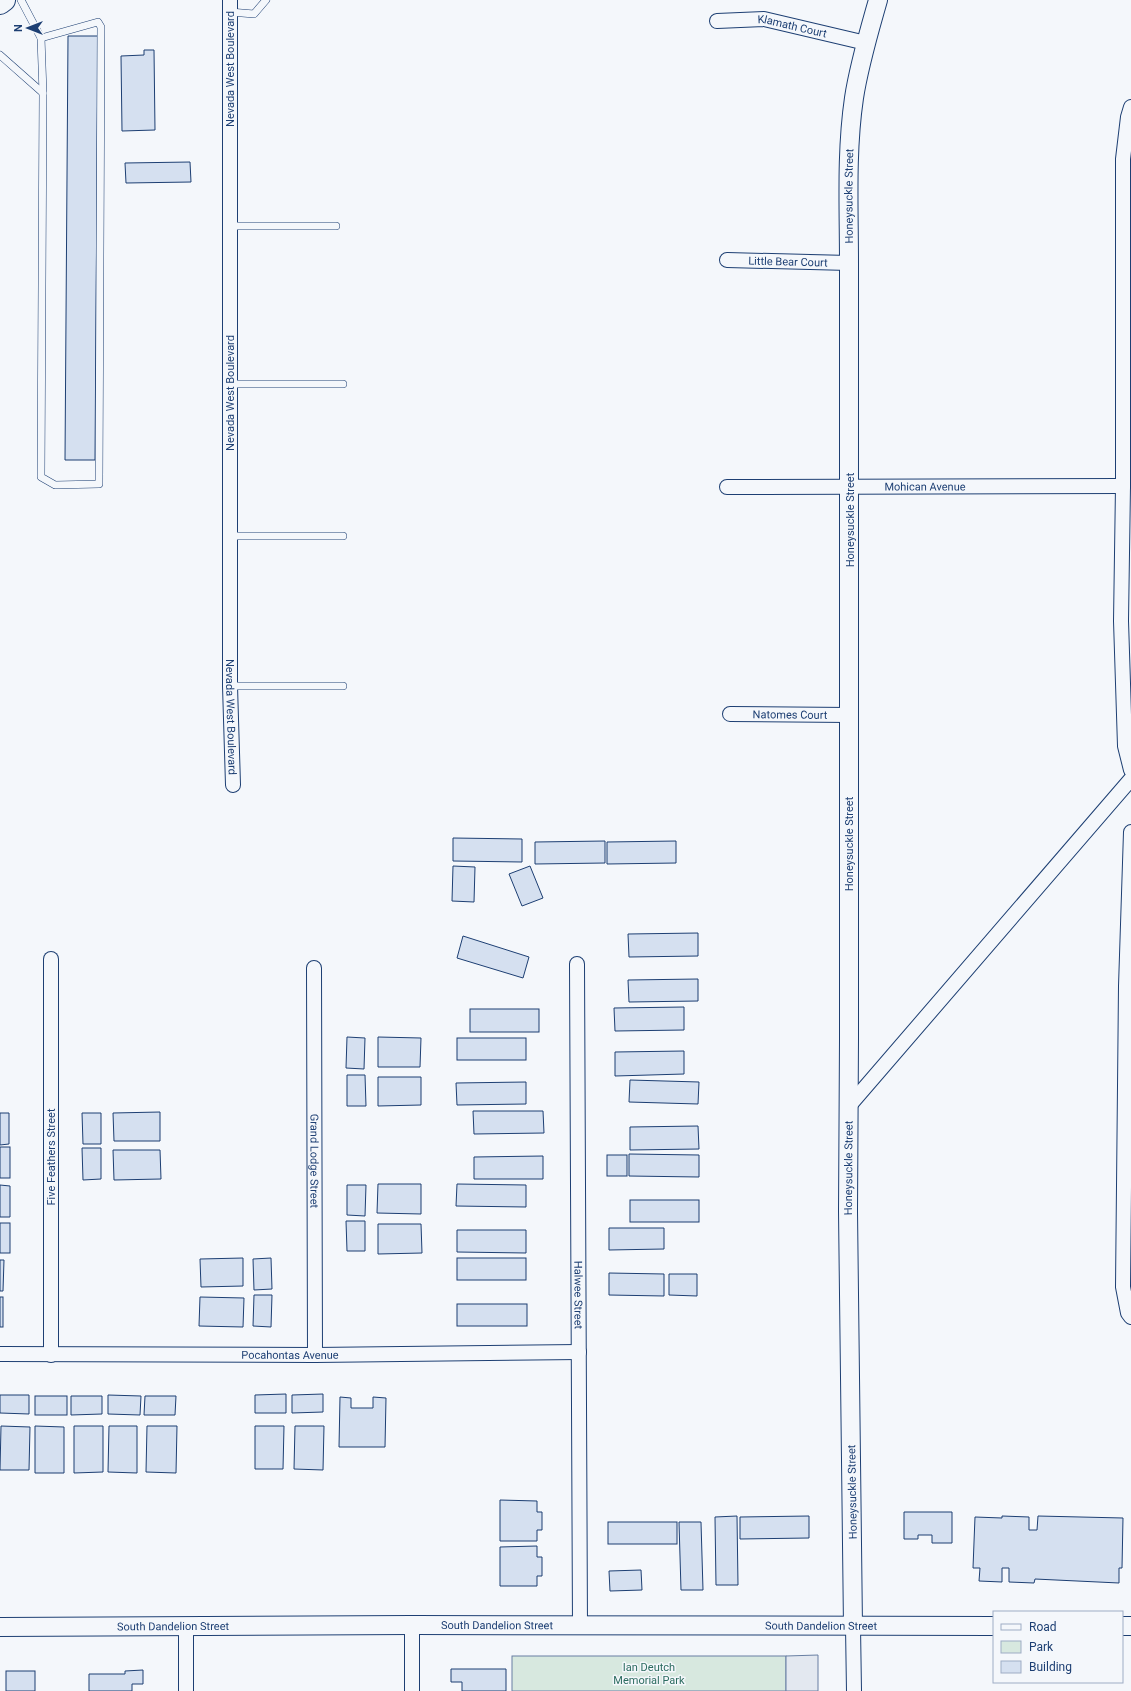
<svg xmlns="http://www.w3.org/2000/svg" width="1131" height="1691" viewBox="0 0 1131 1691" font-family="Roboto,sans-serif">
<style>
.green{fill:#d7e8df;stroke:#687fa3}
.parking{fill:#e3e8f0;stroke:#687fa3}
.building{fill:#d5e0f0;stroke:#1d3f73}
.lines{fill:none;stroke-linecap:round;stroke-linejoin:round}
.service-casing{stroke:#1d3f73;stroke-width:8}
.minor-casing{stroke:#1d3f73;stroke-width:16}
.tertiary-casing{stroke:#1d3f73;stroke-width:20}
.trunk-casing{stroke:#1d3f73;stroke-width:24}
.service{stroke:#f4f7fb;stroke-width:7}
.minor{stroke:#f4f7fb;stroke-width:14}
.tertiary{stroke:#f4f7fb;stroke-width:18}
.trunk{stroke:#f4f7fb;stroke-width:22}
.labels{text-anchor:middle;stroke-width:3;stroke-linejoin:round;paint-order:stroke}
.street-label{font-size:11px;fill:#1d3f73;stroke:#f4f7fb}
.park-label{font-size:11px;fill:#2c6c60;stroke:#f4f7fb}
</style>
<rect width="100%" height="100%" fill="#f4f7fb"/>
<rect class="green" x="512" y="1656" width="274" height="35"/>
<path class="parking" d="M818,1655v36h-32v-35z"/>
<g class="building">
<path d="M68,36h30l-3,424h-30z"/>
<path d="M144,50h10l1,80 -33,1 -1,-75 23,-1z"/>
<path d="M190,162l1,20 -65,1 -1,-20z"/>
<path d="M453,838l69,1v23l-69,-1z"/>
<path d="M605,841v22l-70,1v-22z"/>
<path d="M676,841v22l-69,1v-22z"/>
<path d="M453,866l22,1 -1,35 -22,-1z"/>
<path d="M530,866l13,32 -21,8 -13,-32z"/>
<path d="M698,933v23l-69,1 -1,-23z"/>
<path d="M463,936l66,21 -6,21 -66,-20z"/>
<path d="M698,979v22l-69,1 -1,-22z"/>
<path d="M684,1007v23l-69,1 -1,-23z"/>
<rect x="470" y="1009" width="69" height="23"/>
<path d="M347,1037l18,1 -1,31 -18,-1z"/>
<path d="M378,1037l43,1 -1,29h-42z"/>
<rect x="457" y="1038" width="69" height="22"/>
<path d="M684,1051v23l-69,2v-24z"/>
<path d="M347,1075h18l1,31h-19z"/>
<path d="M378,1077h43v28l-43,1z"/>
<path d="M630,1080l69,2 -1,22 -69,-2z"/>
<path d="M526,1082v22l-69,1 -1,-22z"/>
<path d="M473,1111h70l1,22 -70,1z"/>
<path d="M160,1112v29h-46l-1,-28z"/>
<path d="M0,1113h9v31l-9,1z"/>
<path d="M82,1113h19v31h-18z"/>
<path d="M698,1126l1,23 -69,1v-23z"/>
<rect x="0" y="1147" width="10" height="31"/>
<path d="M82,1148h19v31l-18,1z"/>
<path d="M113,1150h47l1,29 -47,1z"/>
<path d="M629,1154l70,1v22l-70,-1z"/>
<rect x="607" y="1155" width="20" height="21"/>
<path d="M543,1156v23h-69v-22z"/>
<path d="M378,1184h43v30l-44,-1z"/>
<path d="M457,1184l69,1v22l-70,-1z"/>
<path d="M0,1185l10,1v31h-10z"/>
<path d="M347,1185h19l-1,31 -18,-1z"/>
<rect x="630" y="1200" width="69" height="22"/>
<path d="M346,1221h19v30h-18z"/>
<rect x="0" y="1223" width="10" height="30"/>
<path d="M378,1224h43l1,29 -44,1z"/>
<path d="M609,1228h55v21l-55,1z"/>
<path d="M457,1230h69v23l-69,-1z"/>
<path d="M243,1258v28l-42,1 -1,-28z"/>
<path d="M271,1258l1,31 -18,1 -1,-31z"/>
<rect x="457" y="1258" width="69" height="22"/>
<path d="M0,1260h4l-1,31h-3z"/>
<path d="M609,1273l55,1v22l-55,-1z"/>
<path d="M669,1274h28v22l-28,-1z"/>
<path d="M254,1295h18l-1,32 -18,-1z"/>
<rect x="0" y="1297" width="3" height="30"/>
<path d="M200,1297l44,1 -1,29 -44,-1z"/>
<rect x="457" y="1304" width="70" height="22"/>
<path d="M286,1394v19h-31v-18z"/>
<path d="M323,1394v18l-31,1v-18z"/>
<path d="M0,1395h29v19l-29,-1z"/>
<path d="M108,1395l33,1 -1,19 -32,-1z"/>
<rect x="35" y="1396" width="32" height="19"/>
<path d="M71,1396h31v18l-31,1z"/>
<path d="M145,1396h31l-1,19h-31z"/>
<path d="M340,1397l11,1v10h22v-11l13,1 -1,49h-46z"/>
<path d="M1,1426l29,1 -1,43h-29z"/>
<path d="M35,1426l29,1v46h-29z"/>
<path d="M74,1426h29v46l-29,1z"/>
<path d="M109,1426h28v47l-29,-1z"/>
<path d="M147,1426h30l-1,47 -30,-1z"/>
<path d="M255,1426h29l-1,43h-28z"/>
<path d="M295,1426h29l-1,44 -29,-1z"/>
<path d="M500,1500l37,1v11h5v18h-5v11h-37z"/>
<path d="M904,1512h48v31h-20v-8h-14v4h-14z"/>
<path d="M737,1516l1,69h-22l-1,-68z"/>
<path d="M809,1516v22l-69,1v-22z"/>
<path d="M1002,1516l27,1v13h8l1,-14 85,2 -1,50h-3v15l-84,-4 -1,4 -25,-1v-14h-7v14l-23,-1 1,-13h-7l2,-51 27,1z"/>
<rect x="608" y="1522" width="69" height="22"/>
<path d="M679,1522h22l2,68h-22z"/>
<path d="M537,1546v11h5v19h-5v10h-37v-39z"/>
<path d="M641,1570l1,20 -32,1 -1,-20z"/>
<path d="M451,1669h55v22h-44v-9h-11z"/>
<path d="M143,1670v14h-11v7h-43v-17h36v-3z"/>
<rect x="6" y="1671" width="29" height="20"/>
</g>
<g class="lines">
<g class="service-casing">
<g id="service">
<path d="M21,0l20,38 2,55"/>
<path d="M230,12l24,2 12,-14"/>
<path d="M0,55l43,38 -2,384 14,8 44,-1 2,-457 -3,-5 -57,16"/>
<path d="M230,226h106"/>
<path d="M230,384h113"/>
<path d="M230,536h113"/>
<path d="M230,686h113"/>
</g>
</g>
<g class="minor-casing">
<g id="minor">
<path id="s1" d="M230,0v686l3,99"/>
<path id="s2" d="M717,21l47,-2 102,24"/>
<path d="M1131,107l-3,10 -5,42v327l-2,135 4,125 6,24"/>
<path id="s3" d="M727,260l122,3"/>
<path id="s4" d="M727,487l396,-1"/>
<path id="s5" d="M730,714l119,1"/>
<path d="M1131,832l-5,154 -3,301 5,26 3,4"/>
<path d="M51,959v396"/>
<path id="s6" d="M577,964l3,662"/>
<path id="s7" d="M314,968l1,387"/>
<path d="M849,1106l282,-327"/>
<path id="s8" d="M0,1354l315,1 264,-3"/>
<path d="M412,1625v66"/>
<path d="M186,1626v65"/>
<path d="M853,1627l1,64"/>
</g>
</g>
<g class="tertiary-casing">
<g id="tertiary">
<path d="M1122,1626h9"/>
<path id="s9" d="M0,1627l412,-2 582,1"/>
<path id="s10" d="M853,1627l-5,-416 1,-172v-776c0,-54 -3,-111 5,-165 5,-33 15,-66 24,-98"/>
</g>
</g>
<g class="trunk-casing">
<path id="trunk" d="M0,3l4,-3"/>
</g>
<use href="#service" class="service"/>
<use href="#minor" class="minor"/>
<use href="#tertiary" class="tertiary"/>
<use href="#trunk" class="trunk"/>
</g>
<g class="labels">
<g class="street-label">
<text dy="4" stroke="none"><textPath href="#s2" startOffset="76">Klamath Court</textPath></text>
<text transform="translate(230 69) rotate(-90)" y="4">Nevada West Boulevard</text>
<text dy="4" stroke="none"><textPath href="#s10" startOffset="1431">Honeysuckle Street</textPath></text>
<text dy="4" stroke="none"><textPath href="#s3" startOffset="61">Little Bear Court</textPath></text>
<text transform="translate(230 393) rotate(-90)" y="4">Nevada West Boulevard</text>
<text dy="4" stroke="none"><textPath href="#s4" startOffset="198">Mohican Avenue</textPath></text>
<text transform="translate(850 520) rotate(-90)" y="4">Honeysuckle Street</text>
<text dy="4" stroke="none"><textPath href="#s5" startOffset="60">Natomes Court</textPath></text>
<text dy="4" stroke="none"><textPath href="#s1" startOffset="717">Nevada West Boulevard</textPath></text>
<text transform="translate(849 844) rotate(-90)" y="4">Honeysuckle Street</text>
<text transform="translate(51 1157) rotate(-90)" y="4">Five Feathers Street</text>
<text dy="4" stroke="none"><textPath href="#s7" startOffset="193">Grand Lodge Street</textPath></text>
<text dy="4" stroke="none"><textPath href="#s10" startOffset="459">Honeysuckle Street</textPath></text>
<text dy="4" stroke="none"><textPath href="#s6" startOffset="331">Halwee Street</textPath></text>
<text dy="4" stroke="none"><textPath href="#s8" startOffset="290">Pocahontas Avenue</textPath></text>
<text transform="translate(852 1492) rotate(-91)" y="4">Honeysuckle Street</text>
<text dy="4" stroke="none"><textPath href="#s9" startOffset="497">South Dandelion Street</textPath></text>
<text dy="4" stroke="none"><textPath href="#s9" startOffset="173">South Dandelion Street</textPath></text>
<text dy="4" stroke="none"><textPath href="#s9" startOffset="821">South Dandelion Street</textPath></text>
</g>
<g class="park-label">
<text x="649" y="1671">Ian Deutch<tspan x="649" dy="13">Memorial Park</tspan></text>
</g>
</g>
<rect x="993" y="1611" width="130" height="72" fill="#f4f7fb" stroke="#9eadc5"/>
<rect x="1001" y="1624" width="20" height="6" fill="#f4f7fb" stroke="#9eadc5"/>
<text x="1029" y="1631" font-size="12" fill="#1d3f73">Road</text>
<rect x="1001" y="1641" width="20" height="12" fill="#d7e8df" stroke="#9eadc5"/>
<text x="1029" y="1651" font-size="12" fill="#1d3f73">Park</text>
<rect x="1001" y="1661" width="20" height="12" fill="#d5e0f0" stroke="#9eadc5"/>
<text x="1029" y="1671" font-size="12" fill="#1d3f73">Building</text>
<g transform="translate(28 28) rotate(270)" stroke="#f4f7fb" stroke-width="3" paint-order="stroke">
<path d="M0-3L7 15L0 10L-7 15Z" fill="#1d3f73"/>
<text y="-6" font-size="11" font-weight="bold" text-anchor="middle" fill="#1d3f73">N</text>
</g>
</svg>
